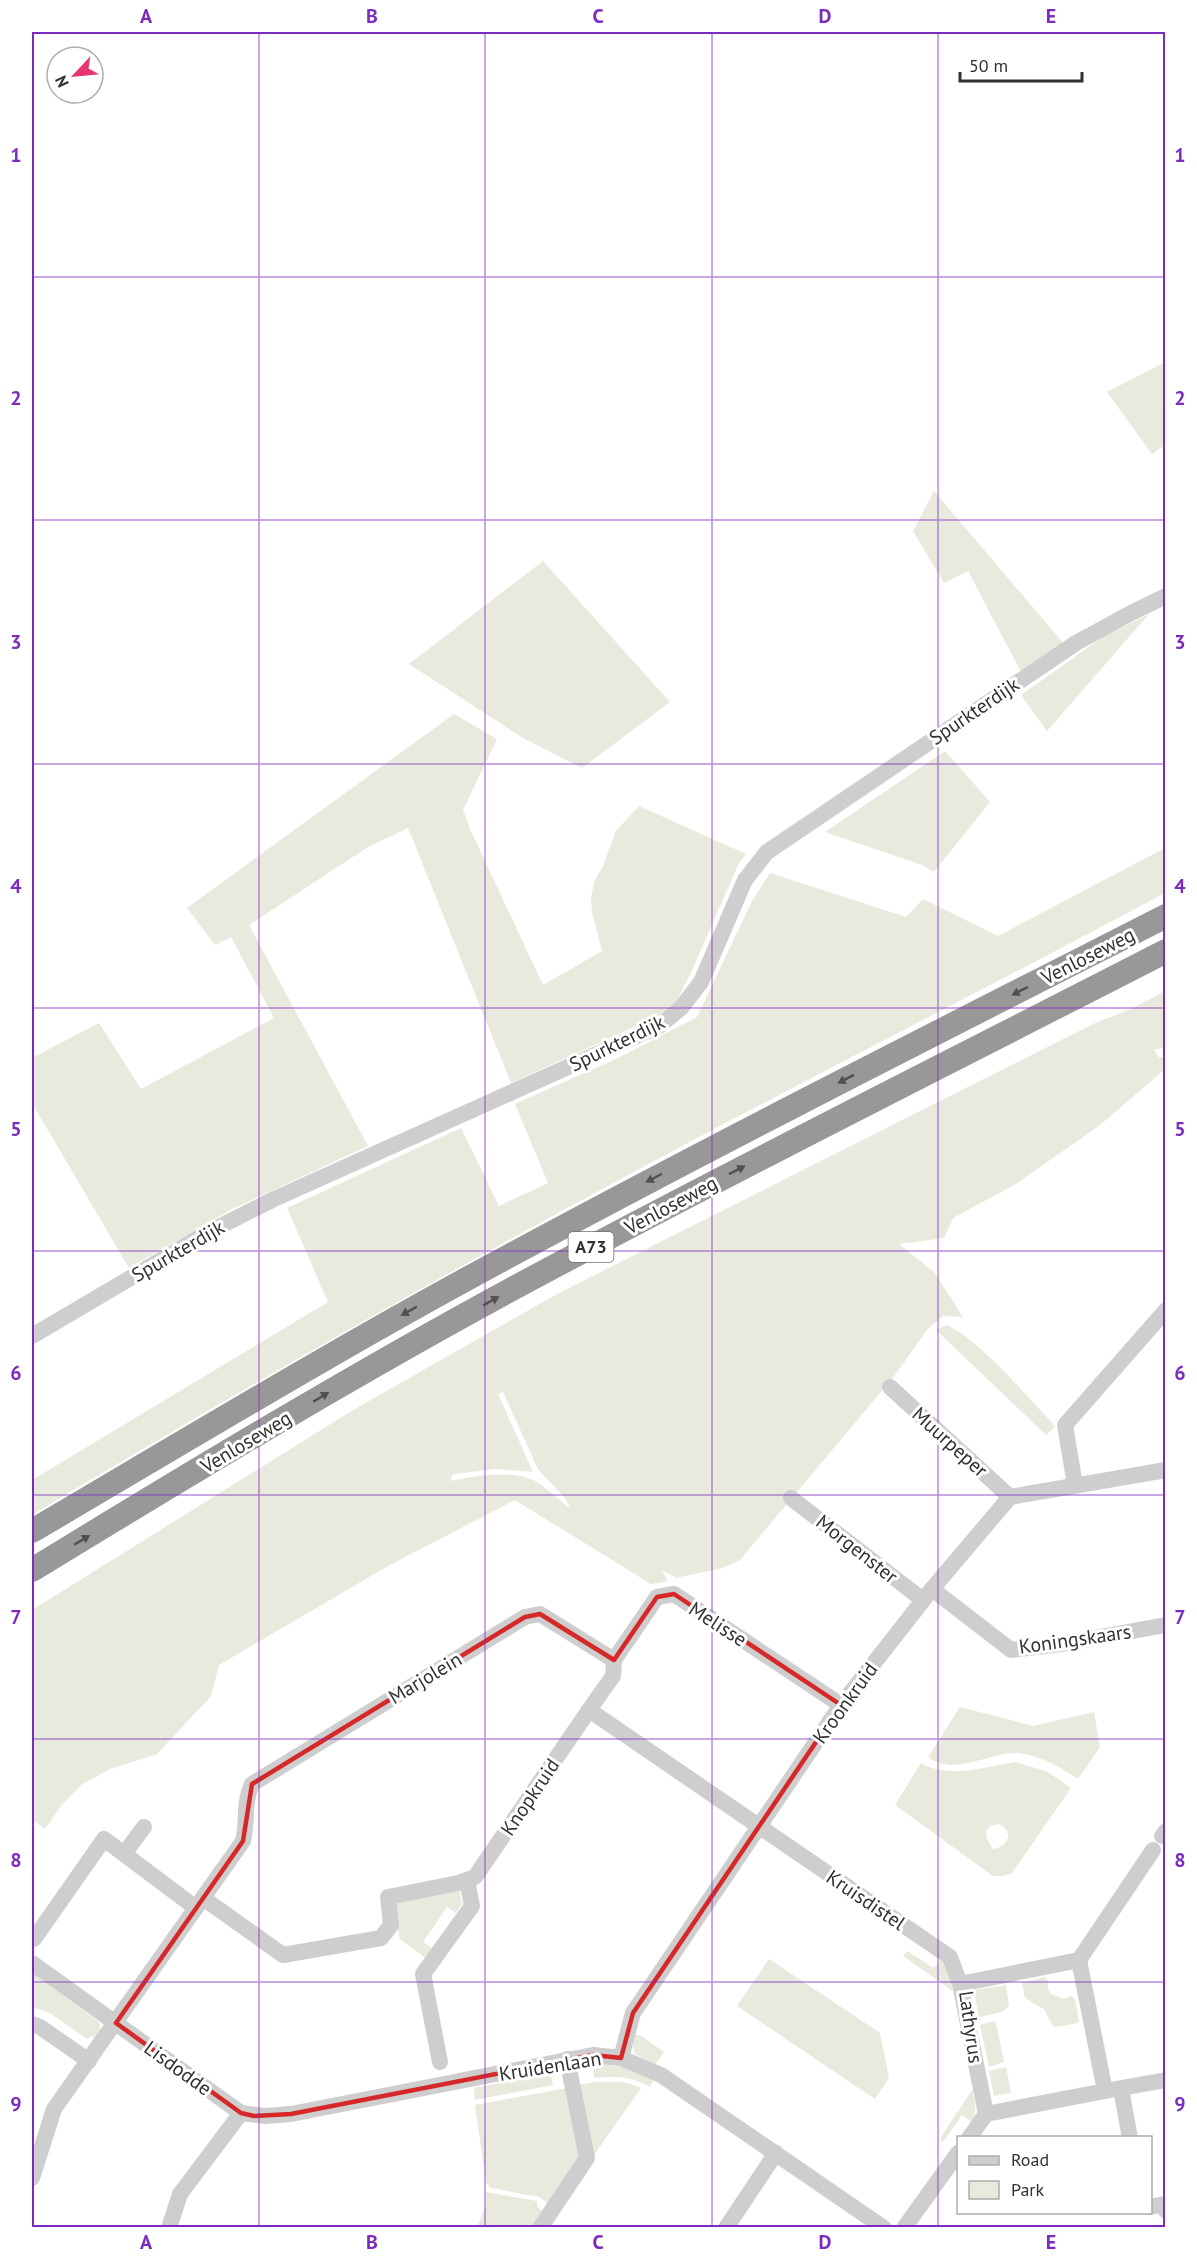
<svg xmlns="http://www.w3.org/2000/svg" width="1197" height="2259" viewBox="0 0 1197 2259" font-family="'PT Sans',sans-serif">
<style>
.green{fill:#e7eadc;fill-rule:evenodd}
.lines{fill:none;stroke-linecap:round;stroke-linejoin:round}
.minor{stroke:#cecece;stroke-width:16}
.highway{stroke:#989898;stroke-width:24}
.oneway{fill:#505050}
.marked{fill:none;stroke:#d62828;stroke-width:4.5;stroke-linejoin:round}
.grid{fill:none;stroke:#7b2cbf;stroke-width:1.5;stroke-opacity:0.55}
.labels{text-anchor:middle;stroke-width:6;stroke-linejoin:round;paint-order:stroke}
.shield{fill:#fff;stroke:#6f6f6f;stroke-width:1.5}
.shield-label{font-size:18px;font-weight:bold;fill:#313131}
.street-label{font-size:20px;fill:#313131;stroke:#fff}
.neatline{fill:none;stroke:#7b2cbf;stroke-width:2}
.grid-label{font-size:20px;text-anchor:middle;font-weight:bold;fill:#7b2cbf}
</style>
<rect width="100%" height="100%" fill="#fff"/>
<g class="green">
<path d="M1165,362v83l-13,9 -45,-62z"/>
<path d="M934,491l129,152 -42,29 -53,-101 -24,12 -31,-52z"/>
<path d="M543,561l127,141 -88,66 -59,-30 -114,-74z"/>
<path d="M1149,614l-102,117 -26,-36 82,-58z"/>
<path d="M454,714l43,25 -34,71 7,19 73,156 59,-34 -10,-39 -1,-13 3,-17 9,-16 13,-35 23,-25 107,48 -8,11 -48,110 -14,27 -20,15 -145,66 -103,-255 -40,19 -119,78 119,221 -136,63 -103,59 -97,-165v-45l67,-35 42,66 133,-71 -43,-81 -16,8 -28,-37z"/>
<path d="M945,751l45,51 -56,70 -12,-7 -97,-33z"/>
<path d="M1165,848v45c-181,97 -365,189 -546,287 -199,107 -394,219 -587,335v-35l296,-178 -41,-94 174,-80 38,78 49,-23 -33,-79 103,-46 79,-41 55,-116 18,-28 136,44 17,-18 75,37z"/>
<path d="M1165,991v57l-11,1 4,8h7v12l-65,56 -84,59 -63,34 -9,20 -45,6 36,29 28,44 -20,-1 -16,14 -32,45 -156,186 -20,8 -44,9 -1,-2 -12,-5 5,8 -2,3 -14,2 -136,-84 -127,66 -169,99 -8,31 -54,58 -47,15 -29,16 -20,21 -16,23 -13,-9v-210l321,-200 206,-117 534,-269 40,-16zM503,1392l35,77 26,28 7,12c-13,-9 -24,-22 -38,-29 -20,-10 -60,-4 -81,1l-1,-5 3,-2 42,-5 37,3 -35,-78z"/>
<path d="M946,1325c33,14 79,70 106,97l3,5 -9,8 -110,-105z"/>
<path d="M960,1707l73,19 61,-14 6,35 -22,32c-18,-12 -38,-24 -60,-26 -30,-1 -63,24 -90,4z"/>
<path d="M1016,1762l32,10 23,16 -59,85 -9,3h-10l-98,-71 26,-42c28,17 66,3 95,-1zM999,1824c16,8 9,23 -6,25l-6,-10 -1,-8 4,-5z"/>
<path d="M459,1888l3,16 -6,9 -9,-6 -24,35 9,6 -6,10 -26,-19 -7,-28 5,-10z"/>
<path d="M907,1951l27,17 7,-9 5,4 7,28 -50,-35z"/>
<path d="M769,1959l111,74 9,45 -14,21 -138,-93z"/>
<path d="M32,1972l68,51v10l-3,7 -5,-4 -5,3 -37,-26 -18,-6z"/>
<path d="M1045,1977l3,4v7l3,6 13,5 7,-3 4,4 4,21 -1,2 -22,4 -4,-2 -7,-15 -20,-12 -3,-15z"/>
<path d="M1006,1985l3,21 -7,6 -23,5 -5,-27z"/>
<path d="M993,2021l3,2 8,39 -15,5 -9,-42z"/>
<path d="M635,2035h5l24,17 -9,13 -20,-11 -2,-7z"/>
<path d="M593,2062l42,7 20,9 -5,9c-19,-11 -35,-11 -56,-9z"/>
<path d="M549,2067l4,18 -78,15 -1,-12 60,-11 4,-7z"/>
<path d="M1006,2067l5,26 -17,3 -5,-25z"/>
<path d="M594,2082c17,0 32,-2 47,6l-47,67 -15,-70z"/>
<path d="M567,2088l13,62 -2,12 -29,42 -10,-7 -48,-9 -5,-5 -11,-78z"/>
<path d="M972,2090c3,11 6,21 0,32l-10,-7 -19,27 -4,-2z"/>
<path d="M486,2192l51,9v5l5,5 -11,16 -54,1 9,-23z"/>
</g>
<g class="lines">
<g class="minor">
<path d="M32,1336l173,-102 67,-34 387,-174 22,-18 20,-26 44,-102 22,-28 309,-209 57,-31 33,-16"/>
<path d="M890,1387l120,110"/>
<path d="M1075,1485l-10,-60 101,-115"/>
<path d="M791,1498l132,102"/>
<path d="M932,1589l79,61 50,-6 105,-19"/>
<path d="M614,1660l43,-63 17,-3 167,111"/>
<path d="M1162,1836l4,-5"/>
<path d="M124,1854l20,-27"/>
<path d="M203,1898l80,57 98,-17 10,-13 -3,-28 70,-14 17,-6 114,-167"/>
<path d="M34,1939l70,-100 92,69"/>
<path d="M1079,1960l74,-110"/>
<path d="M32,1963l209,150 24,3 26,-2 302,-59 28,3 40,17 223,153"/>
<path d="M32,2024l8,3 49,34"/>
<path d="M621,2058l12,-45 208,-308 91,-116 78,-92 156,-27"/>
<path d="M440,2062l-17,-88 49,-68 -5,-26"/>
<path d="M1121,2089l9,49"/>
<path d="M1105,2091l61,-11"/>
<path d="M969,2138l17,-24"/>
<path d="M32,2178l22,-69 189,-268c5,-19 0,-39 9,-57l273,-167 15,-3 74,46 -1,16 -24,34 361,247 10,27 26,130 119,-23 -26,-131 -119,24"/>
<path d="M1150,2207l14,-3 2,7"/>
<path d="M169,2228l11,-34 61,-81"/>
<path d="M540,2228l47,-70 -20,-99"/>
<path d="M726,2228l50,-75"/>
<path d="M904,2228l54,-75"/>
</g>
<g class="highway">
<path d="M32,1531c158,-93 315,-188 477,-275 217,-117 437,-228 657,-340"/>
<path d="M32,1570c162,-99 326,-198 493,-288 212,-114 427,-221 641,-331"/>
</g>
</g>
<defs><path id="oneway-solid" d="M-6-.8H1V-3.2L6.5 0L1 3.2V.8H-6Z" transform="scale(1.5)"/></defs>
<g class="oneway">
<use href="#oneway-solid" transform="translate(1020 991) rotate(153)"/>
<use href="#oneway-solid" transform="translate(846 1079) rotate(153)"/>
<use href="#oneway-solid" transform="translate(737 1170) rotate(-27)"/>
<use href="#oneway-solid" transform="translate(654 1178) rotate(152)"/>
<use href="#oneway-solid" transform="translate(491 1301) rotate(-29)"/>
<use href="#oneway-solid" transform="translate(409 1311) rotate(151)"/>
<use href="#oneway-solid" transform="translate(321 1397) rotate(-31)"/>
<use href="#oneway-solid" transform="translate(82 1540) rotate(-31)"/>
</g>
<path class="marked" d="M674,1594l167,111 -208,308 -12,45 -28,-3 -302,59 -37,2 -13,-3 -125,-90 127,-182 9,-57 273,-167 15,-3 74,46 43,-63z"/>
<path class="grid" d="M259,32v2196M485,32v2196M712,32v2196M938,32v2196M32,277h1134M32,520h1134M32,764h1134M32,1008h1134M32,1251h1134M32,1495h1134M32,1739h1134M32,1982h1134"/>
<g class="labels">
<rect class="shield" x="568.5" y="1232" width="45" height="30" rx="4.5"/>
<g class="shield-label">
<text x="591" y="1253">A73</text>
</g>
<g class="street-label">
<text transform="translate(974 711) rotate(-34)" y="7">Spurkterdijk</text>
<text transform="translate(1088 956) rotate(-27)" y="7">Venloseweg</text>
<text transform="translate(617 1043) rotate(-26)" y="7">Spurkterdijk</text>
<text transform="translate(671 1205) rotate(-28)" y="7">Venloseweg</text>
<text transform="translate(178 1251) rotate(-30)" y="7">Spurkterdijk</text>
<text transform="translate(246 1442) rotate(-31)" y="7">Venloseweg</text>
<text transform="translate(950 1442) rotate(42)" y="7">Muurpeper</text>
<text transform="translate(857 1549) rotate(38)" y="7">Morgenster</text>
<text transform="translate(718 1624) rotate(33)" y="7">Melisse</text>
<text transform="translate(1075 1639) rotate(-8)" y="7">Koningskaars</text>
<text transform="translate(425 1678) rotate(-31)" y="7">Marjolein</text>
<text transform="translate(845 1703) rotate(-54)" y="7">Kroonkruid</text>
<text transform="translate(530 1797) rotate(-56)" y="7">Knopkruid</text>
<text transform="translate(866 1900) rotate(34)" y="7">Kruisdistel</text>
<text transform="translate(971 2027) rotate(82)" y="7">Lathyrus</text>
<text transform="translate(550 2066) rotate(-9)" y="7">Kruidenlaan</text>
<text transform="translate(178 2068) rotate(36)" y="7">Lisdodde</text>
</g>
</g>
<rect width="1197" height="2259" fill="none" stroke="#ffffff" stroke-width="66"/>
<rect x="957" y="2136" width="195" height="78" fill="#ffffff" stroke="#adadad" stroke-width="1.5"/>
<rect x="969" y="2156" width="30" height="9" fill="#cecece" stroke="#adadad" stroke-width="1.5"/>
<text x="1011" y="2166" font-size="18" fill="#313131">Road</text>
<rect x="969" y="2181" width="30" height="18" fill="#e7eadc" stroke="#adadad" stroke-width="1.5"/>
<text x="1011" y="2196" font-size="18" fill="#313131">Park</text>
<g transform="translate(75 75) rotate(244)"><circle r="28" fill="#ffffff" stroke="#adadad" stroke-width="1.5"/>
<path d="M0-4.5L10 22L0 15L-10 22Z" fill="#e63570"/>
<text y="-9" font-size="16" font-weight="bold" text-anchor="middle" fill="#313131">N</text>
</g>
<path d="M960 72v9h122v-9" fill="none" stroke="#313131" stroke-width="3"/>
<text x="969" y="72" font-size="18" fill="#313131" stroke="#ffffff" stroke-width="4.5" paint-order="stroke">50 m</text>
<rect x="33" y="33" width="1131" height="2193" class="neatline"/>
<g class="grid-label">
<text x="146" y="23">A</text>
<text x="372" y="23">B</text>
<text x="598" y="23">C</text>
<text x="825" y="23">D</text>
<text x="1051" y="23">E</text>
<text x="16" y="162">1</text>
<text x="1180" y="162">1</text>
<text x="16" y="405">2</text>
<text x="1180" y="405">2</text>
<text x="16" y="649">3</text>
<text x="1180" y="649">3</text>
<text x="16" y="893">4</text>
<text x="1180" y="893">4</text>
<text x="16" y="1136">5</text>
<text x="1180" y="1136">5</text>
<text x="16" y="1380">6</text>
<text x="1180" y="1380">6</text>
<text x="16" y="1624">7</text>
<text x="1180" y="1624">7</text>
<text x="16" y="1867">8</text>
<text x="1180" y="1867">8</text>
<text x="16" y="2111">9</text>
<text x="1180" y="2111">9</text>
<text x="146" y="2249">A</text>
<text x="372" y="2249">B</text>
<text x="598" y="2249">C</text>
<text x="825" y="2249">D</text>
<text x="1051" y="2249">E</text>
</g>
</svg>
